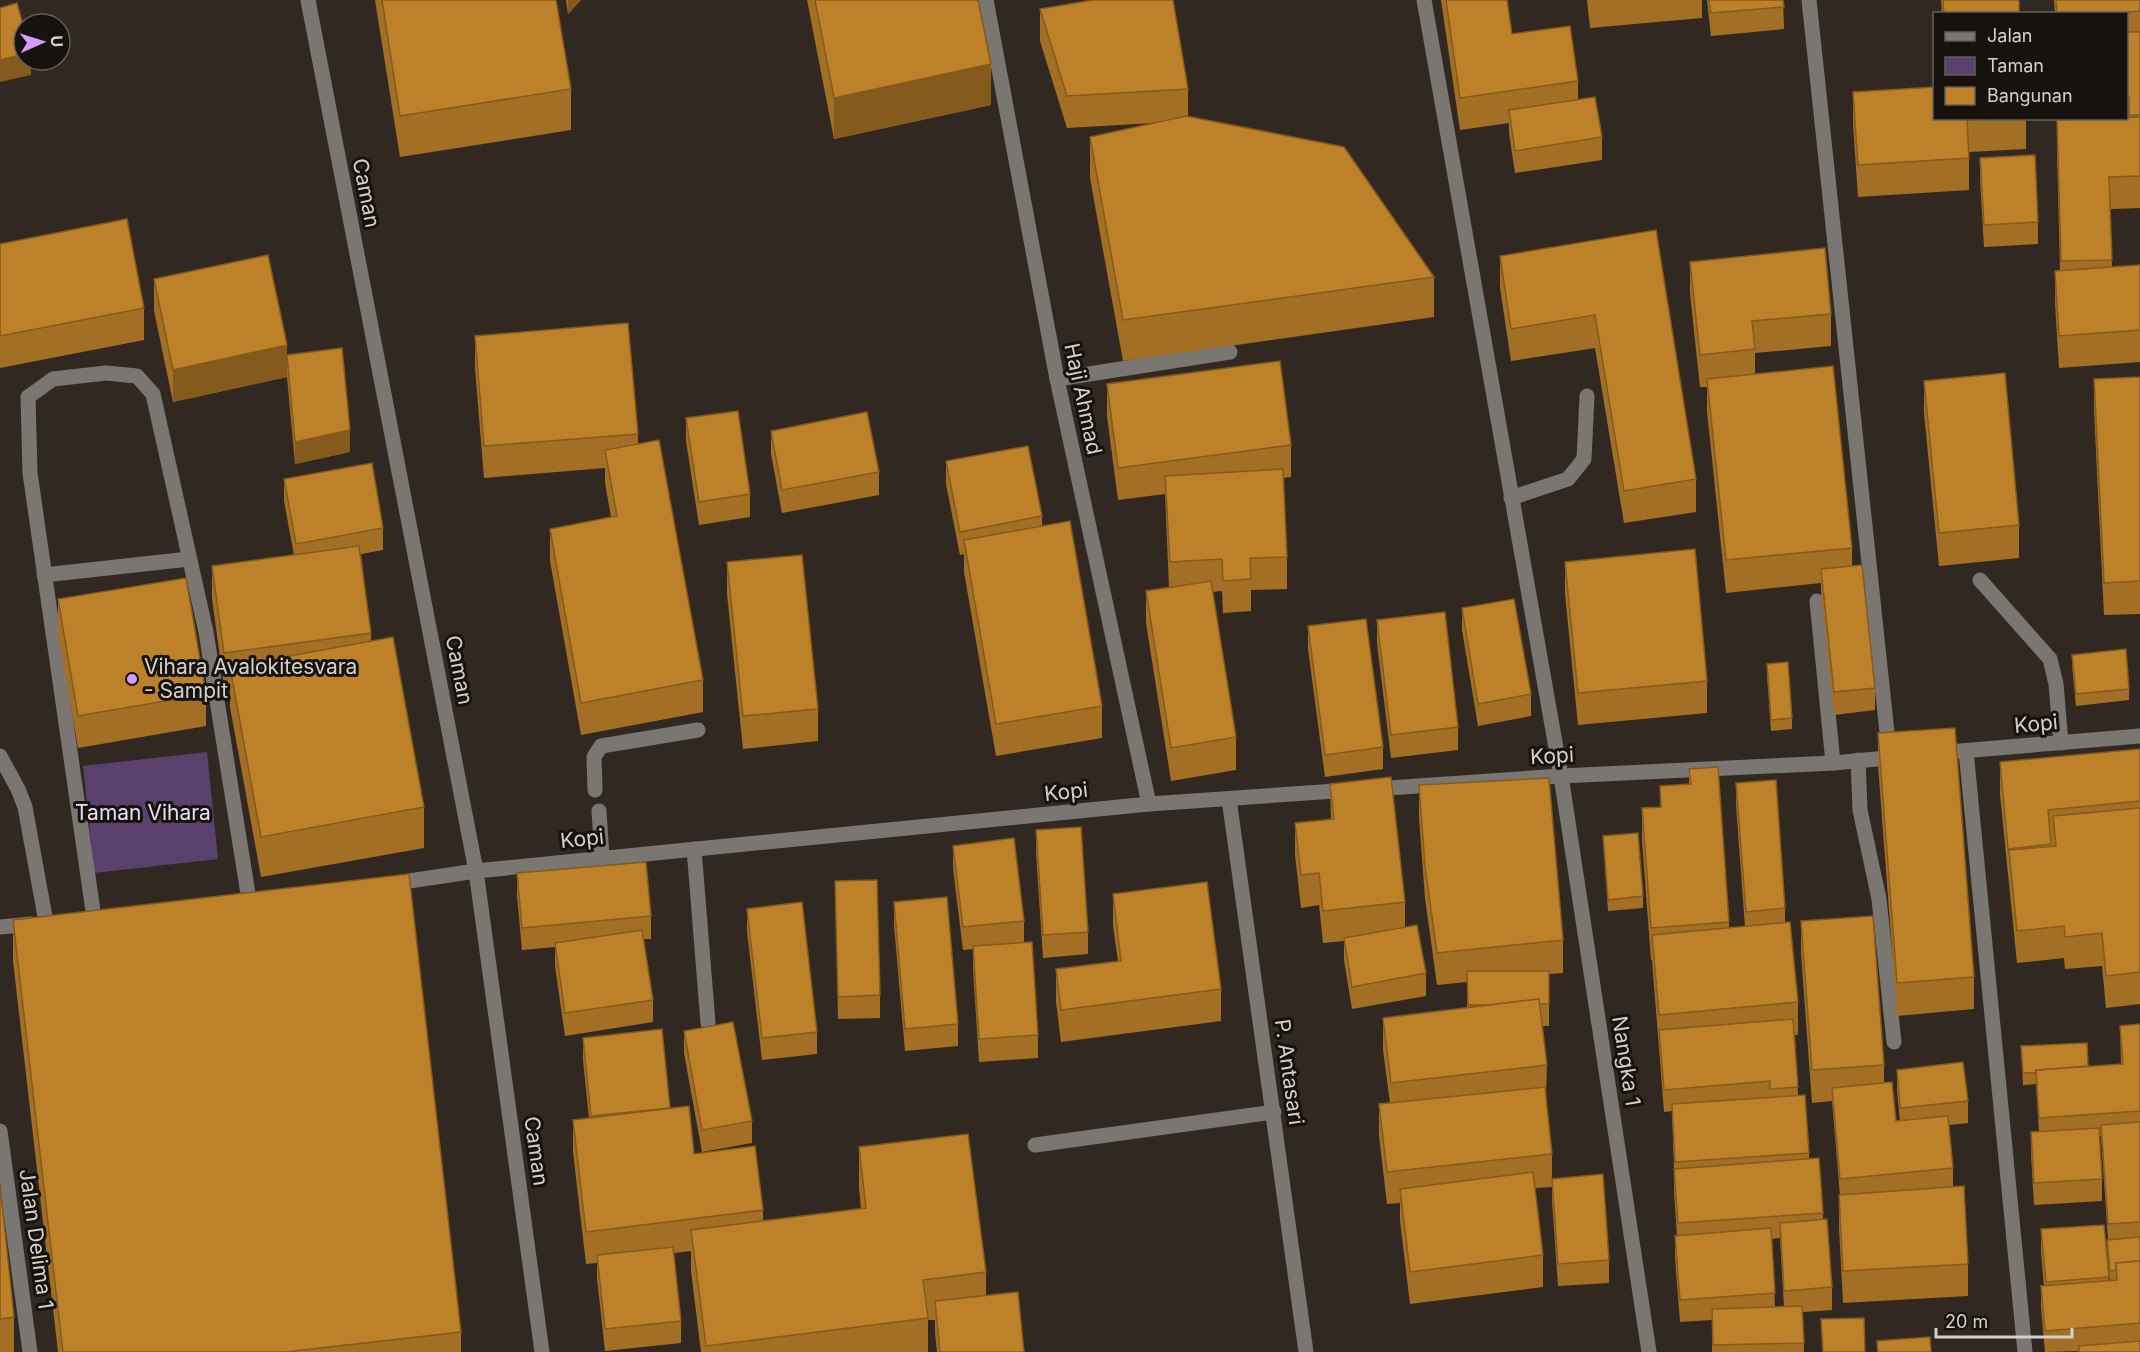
<svg xmlns="http://www.w3.org/2000/svg" width="2140" height="1352" viewBox="0 0 2140 1352" font-family="Inter,sans-serif">
<style>
.green{fill:#5a416d}
.lines{fill:none;stroke-linecap:round;stroke-linejoin:round}
.minor{stroke:#7a7671;stroke-width:15}
.wall{fill:#a36f24;fill-rule:evenodd}
.shaded-wall{fill:#845a1d}
.building{fill:#bd812a;stroke:#845a1d;stroke-width:1.5}
.poi-dot{fill:#d29dfd;stroke:#16130f;stroke-width:2}
.labels{text-anchor:middle;stroke-width:6;stroke-linejoin:round;paint-order:stroke}
.street-label{font-size:21px;fill:#d5d0cb;stroke:#16130f}
.poi-label{font-size:21px;fill:#d5d0cb;stroke:#16130f;text-anchor:start}
.park-label{font-size:21px;fill:#e8ddf2;stroke:#16130f}
</style>
<rect width="100%" height="100%" fill="#312921"/>
<path class="green" d="M207,752l11,107 -124,14 -11,-107z"/>
<g class="lines">
<g class="minor">
<path d="M308,0l168,871 66,481"/>
<path d="M986,0l71,379 92,425"/>
<path d="M1424,0l137,776 88,576"/>
<path d="M1809,0l80,751"/>
<path d="M1057,379l173,-27"/>
<path d="M1511,498l57,-19 16,-20 3,-63"/>
<path d="M44,575l145,-16"/>
<path d="M1980,580l70,79 6,25 5,59"/>
<path d="M1817,601l16,162"/>
<path d="M1966,751l59,601"/>
<path d="M1937,753l203,-17"/>
<path d="M0,756l18,33 7,18 21,115"/>
<path d="M1858,760l2,50 19,89 15,143"/>
<path d="M1374,789l187,-13 272,-13 65,-6"/>
<path d="M595,790l-1,-33 7,-11 97,-16"/>
<path d="M1229,799l77,553"/>
<path d="M599,811l3,47"/>
<path d="M694,849l14,174"/>
<path d="M389,884l87,-13 673,-67 201,-14"/>
<path d="M94,918l-64,-445 -2,-76 25,-18 53,-6 31,3 16,18 53,238 44,274"/>
<path d="M0,927l31,-3"/>
<path d="M0,1131l30,221"/>
<path d="M1035,1145l239,-33"/>
</g>
</g>
<g class="wall">
<path d="M375,0h181l15,89v41l-171,27z"/>
<path d="M566,0h15l-13,14z"/>
<path d="M807,0h171l13,105 -157,34z"/>
<path d="M1441,0h66l5,34 66,47v18l24,38v23l-87,13 -6,-40v-10l-49,7z"/>
<path d="M1587,0h115v18l-112,10z"/>
<path d="M1707,0h76l1,29 -73,7z"/>
<path d="M1941,0h78v14h-77z"/>
<path d="M2054,0h86v208l-30,1 2,58 28,-2v97l-81,6 -4,-65v-32l5,-1 -3,-118v-32h15v-2h55v-104h-72z"/>
<path d="M1040,9l148,80v28l246,160v40l-311,44 -33,-183v-41l64,-14 -87,5 -27,-87z"/>
<path d="M1853,92l82,26h91v31l-57,3v38l-111,7 -5,-73z"/>
<path d="M1980,158l58,64v22l-54,3 -4,-66z"/>
<path d="M1656,230l40,249v33l-72,11 -29,-175 -84,13 -11,-73v-32z"/>
<path d="M0,244l144,64v32l-144,28z"/>
<path d="M1690,262l141,52v32l-76,7v21l97,174v18l23,122v22l-41,5 -13,-124v-8l-95,10 -19,-182v-24h-7l-10,-93z"/>
<path d="M154,279l133,76 63,97 -55,12 -8,-87 -114,25 -19,-91z"/>
<path d="M475,336l163,98v10l65,236v32l-122,23 -31,-174v-32l61,-12 -6,-34v-15l-121,10 -9,-110z"/>
<path d="M2140,377v237l-36,1 -10,-204v-32z"/>
<path d="M1924,381l95,144v33l-80,8 -15,-153z"/>
<path d="M1107,384l184,61v32l-8,1 4,79v32l-36,1v21l-28,2 -1,-22 -10,1 24,145v33l-65,11 -25,-158v-32l23,-4 -4,-93 -47,6 -11,-84z"/>
<path d="M686,418l64,76v23l-51,8 -13,-84z"/>
<path d="M771,431l108,41v23l-97,18 -11,-59z"/>
<path d="M946,461l96,55v10l60,180v32l-106,18 -32,-184v-18l-4,1 -14,-71z"/>
<path d="M284,479l99,49v22l-22,4 10,79v8l53,166v41l-163,29 -31,-170v-22l-6,1 -12,-87v-33l82,-11 -10,-54z"/>
<path d="M727,562l91,147v32l-75,8 -16,-155z"/>
<path d="M1565,562l142,119v32l-129,12 -13,-131z"/>
<path d="M58,599l148,95v32l-128,22 -20,-116z"/>
<path d="M1462,608l69,86v22l-53,10 -16,-96z"/>
<path d="M1377,620l81,107v23l-67,8 -14,-115z"/>
<path d="M1308,626l75,121v22l-58,8 -17,-128z"/>
<path d="M2072,655l57,34v11l-53,6 -4,-40z"/>
<path d="M1767,664l25,54v11l-21,2 -4,-56z"/>
<path d="M1878,733l96,244v32l-77,7 -19,-251z"/>
<path d="M2140,749v255l-34,4 -4,-42 -37,3 -1,-11 -47,5 -17,-168v-33z"/>
<path d="M1689,769l40,153v6l16,-1 -9,-122v-22l49,125v15l13,79v33h-3l3,60 11,58v6l14,54v7l9,67v23l-29,2 1,40h-92v-32l-32,2 -5,-64v-22h2l-3,-44v-23l-2,-58 -8,1 -12,-152h-1l-9,-119v-33h18v-22l29,-2zM1780,1238l4,69h-9l-3,-68z"/>
<path d="M1330,784l75,118v25l21,46v23l-74,13 -8,-49v-19l-21,2 -4,-38 -18,3 -6,-53v-32l36,-4z"/>
<path d="M1419,785l144,155v33l-14,1v52h-7l5,39 -1,32 6,57v33l-17,1 8,67v32l-133,17 -10,-83v-18l-13,1 -8,-68v-32l11,-1 -7,-53v-32l84,-10v-26l-30,3 -12,-87 -6,-80z"/>
<path d="M1036,830l52,102v22l-45,4 -7,-105z"/>
<path d="M1603,836l40,60v12l-35,3z"/>
<path d="M953,846l71,75v21l14,93v23l-59,4 -6,-93v-20l-10,1 -10,-82z"/>
<path d="M517,873l134,43v23h-7l9,61v22l-88,14 -10,-70v-19l-33,3 -5,-54z"/>
<path d="M835,881l45,114v23l-42,1z"/>
<path d="M1113,894l108,95v32l-160,21 -5,-40v-33l62,-8 -5,-35z"/>
<path d="M894,902l64,122v22l-53,5 -11,-126z"/>
<path d="M747,909l70,123v22l-55,6 -15,-129z"/>
<path d="M13,920l448,412v20h-403l-45,-391z"/>
<path d="M1801,921l83,144v18l12,38h4l-3,-29v-22l71,31v22l-19,2 4,43v19l15,77v32l-125,7 -4,-76v-32h1l-8,-94 -20,2 -11,-150z"/>
<path d="M2140,1024v328l-61,-1 -34,1 -4,-44v-22h3l-3,-34v-23l63,-4 5,56h1l-3,-30v-11h1l-7,-104h-2l3,43v22l-68,4 -3,-50v-23h8l-3,-48 -13,1 -2,-39 67,20 33,-2 -1,-38z"/>
<path d="M684,1031l68,90v22l-50,9 -18,-99z"/>
<path d="M583,1038l87,70 24,46 69,56v11l98,-12 -2,-21v-41l127,125v23l38,57h-87l-2,-19v-13h-7v32h-227l-10,-81v-20l-17,2 7,68v22l-76,8 -8,-73v-15l-11,1 -13,-112v-32l16,-2 -6,-58z"/>
<path d="M1552,1179l57,81v23l-51,3 -6,-85z"/>
<path d="M0,1184l14,133v35h-14z"/>
</g>
<g class="shaded-wall">
<path d="M568,0h13l-13,14z"/>
<path d="M24,54v6h7v15l-31,7v-22z"/>
<path d="M991,64v41l-157,34v-41z"/>
<path d="M287,345v32l-114,25v-32z"/>
<path d="M350,430v22l-55,12v-22z"/>
</g>
<g class="building">
<path d="M382,0h174l15,89 -171,27z"/>
<path d="M815,0h163l13,64 -157,34z"/>
<path d="M1093,0h80l15,89 -121,7 -27,-87z"/>
<path d="M1446,0h61l5,34 58,-8 8,55 -118,17z"/>
<path d="M1709,0h74l1,7 -73,6z"/>
<path d="M1943,0h76v14h-75z"/>
<path d="M2056,0h84v11l-38,3h-45z"/>
<path d="M17,3l7,25v26l-24,6v-52z"/>
<path d="M2127,32h13v83h-11v-18h-2z"/>
<path d="M1935,87v31h59l-27,2 2,38 -111,7 -5,-73z"/>
<path d="M1595,97l7,40 -87,14 -6,-41z"/>
<path d="M1186,116l158,31 90,130 -311,43 -33,-183z"/>
<path d="M2140,117v59l-31,1 3,83 -51,1 -4,-141z"/>
<path d="M2035,155l3,67 -54,3 -4,-67z"/>
<path d="M127,219l17,89 -144,28v-92z"/>
<path d="M1656,230l40,249 -72,12 -29,-176 -84,14 -11,-73z"/>
<path d="M1825,248l6,66 -79,7 3,28 -55,6 -10,-93z"/>
<path d="M268,255l19,90 -114,25 -19,-91z"/>
<path d="M2140,265v65l-81,6 -4,-65z"/>
<path d="M628,323l10,111 -154,12 -9,-110z"/>
<path d="M342,348l8,82 -55,12 -8,-87z"/>
<path d="M1280,361l11,84 -173,23 -11,-84z"/>
<path d="M1833,366l19,182 -126,12 -19,-181z"/>
<path d="M2005,373l14,152 -80,8 -15,-152z"/>
<path d="M2140,377v204l-36,2 -10,-204z"/>
<path d="M738,411l12,83 -51,8 -13,-84z"/>
<path d="M867,412l12,60 -97,18 -11,-59z"/>
<path d="M659,440l44,240 -122,23 -31,-174 67,-13 -12,-66z"/>
<path d="M1028,446l14,70 -82,16 -14,-71z"/>
<path d="M372,463l11,65 -87,16 -12,-65z"/>
<path d="M1283,469l4,88 -37,1 1,21 -28,2 -1,-22 -52,3 -5,-86z"/>
<path d="M1070,521l32,185 -106,18 -32,-184z"/>
<path d="M359,546l12,87 -147,20 -12,-87z"/>
<path d="M1695,549l12,132 -129,12 -13,-131z"/>
<path d="M802,555l16,154 -75,7 -16,-154z"/>
<path d="M1862,565l13,123 -41,4 -13,-123z"/>
<path d="M186,578l20,116 -128,22 -20,-117z"/>
<path d="M1211,581l25,156 -65,11 -25,-157z"/>
<path d="M1514,599l17,95 -53,10 -16,-96z"/>
<path d="M1445,612l13,115 -67,8 -14,-115z"/>
<path d="M1366,619l17,128 -58,8 -17,-129z"/>
<path d="M393,637l31,170 -163,30 -31,-170z"/>
<path d="M2126,649l3,40 -53,5 -4,-39z"/>
<path d="M1788,662l4,56 -21,2 -4,-56z"/>
<path d="M1955,728l19,249 -77,6 -19,-250z"/>
<path d="M2140,749v52l-92,9 3,34 -43,5 -8,-87z"/>
<path d="M1718,767l11,155 -78,6 -9,-120 19,-1 -1,-21 31,-2 -2,-15z"/>
<path d="M1391,777l14,125 -82,9 -4,-38 -18,2 -6,-52 39,-4 -4,-35z"/>
<path d="M1549,778l14,162 -126,13 -12,-87 -6,-81z"/>
<path d="M1776,780l9,128 -39,4 -10,-129z"/>
<path d="M2140,808v164l-34,4 -4,-43 -37,4 -1,-11 -47,5 -8,-81 47,-4 -3,-30z"/>
<path d="M1081,827l7,105 -45,3 -7,-105z"/>
<path d="M1638,833l5,63 -35,4 -5,-64z"/>
<path d="M1014,838l10,83 -61,6 -10,-81z"/>
<path d="M646,862l5,54 -129,12 -5,-55z"/>
<path d="M409,874l52,458 -176,20h-222l-50,-432z"/>
<path d="M877,880l3,115 -42,2 -3,-116z"/>
<path d="M1207,882l14,107 -160,21 -5,-41 65,-8 -8,-67z"/>
<path d="M947,897l11,127 -53,5 -11,-127z"/>
<path d="M802,902l15,130 -55,6 -15,-129z"/>
<path d="M1873,916l11,149 -72,5 -11,-149z"/>
<path d="M1790,922l8,80 -139,13 -7,-80z"/>
<path d="M1417,925l9,48 -74,14 -8,-49z"/>
<path d="M642,930l11,70 -88,13 -10,-70z"/>
<path d="M1032,942l6,93 -59,4 -6,-93z"/>
<path d="M1467,971h82v33h-10v-5l-47,6h-24z"/>
<path d="M1539,999l8,66 -156,18 -8,-65z"/>
<path d="M1793,1019l5,68 -28,2v-8l-106,9 -5,-60z"/>
<path d="M733,1022l19,99 -50,9 -18,-99z"/>
<path d="M2140,1024v87l-101,7 -3,-48 87,-6 -3,-38z"/>
<path d="M662,1029l8,79 -79,8 -8,-78z"/>
<path d="M2087,1043l1,23 -52,4v3h-13l-2,-27z"/>
<path d="M1963,1062l5,39 -68,7 -3,-38z"/>
<path d="M1892,1082l4,39 52,-5 5,52 -113,11 -8,-91z"/>
<path d="M1545,1087l7,67 -165,18 -8,-68z"/>
<path d="M1805,1095l4,58 -134,9 -3,-58z"/>
<path d="M689,1106l5,48 61,-8 8,64 -177,22 -13,-112z"/>
<path d="M2140,1122v100l-32,2 -7,-99z"/>
<path d="M2099,1128l3,51 -68,4 -3,-51z"/>
<path d="M968,1134l18,138 -63,8 5,38 -222,28 -15,-116 175,-22 -7,-61z"/>
<path d="M1819,1158l4,55 -145,10 -4,-54z"/>
<path d="M1533,1172l10,83 -133,17 -10,-83z"/>
<path d="M1603,1174l6,86 -51,4 -6,-85z"/>
<path d="M0,1184l14,133 -14,2z"/>
<path d="M1964,1186l4,78 -125,7 -4,-76z"/>
<path d="M1827,1219l5,68 -48,4 -4,-68z"/>
<path d="M2104,1225l5,52 -63,5 -5,-53z"/>
<path d="M1771,1228l4,65 -95,7 -5,-64z"/>
<path d="M2140,1237v24l-24,2v7l-6,1 -3,-31z"/>
<path d="M673,1247l8,74 -76,8 -8,-74z"/>
<path d="M2140,1261v62l-95,8 -4,-45 76,-6 -1,-17z"/>
<path d="M1018,1292l6,60h-84l-5,-51z"/>
<path d="M1802,1306l2,37 -91,2 -1,-36z"/>
<path d="M1864,1318l1,34h-42l-2,-33z"/>
<path d="M1930,1337l1,15h-53l-1,-11z"/>
<path d="M2140,1341v11h-61v-6z"/>
</g>
<circle class="poi-dot" cx="132" cy="679" r="6"/>
<g class="labels">
<g class="street-label">
<text transform="translate(366 193) rotate(79)" y="7">Caman</text>
<text transform="translate(1083 399) rotate(78)" y="7">Haji Ahmad</text>
<text transform="translate(459 670) rotate(79)" y="7">Caman</text>
<text transform="translate(2036 724) rotate(-5)" y="7">Kopi</text>
<text transform="translate(1552 756) rotate(-3)" y="7">Kopi</text>
<text transform="translate(1066 792) rotate(-6)" y="7">Kopi</text>
<text transform="translate(582 839) rotate(-6)" y="7">Kopi</text>
<text transform="translate(1626 1061) rotate(81)" y="7">Nangka 1</text>
<text transform="translate(1289 1072) rotate(82)" y="7">P. Antasari</text>
<text transform="translate(536 1151) rotate(82)" y="7">Caman</text>
<text transform="translate(36 1239) rotate(82)" y="7">Jalan Delima 1</text>
</g>
<g class="poi-label">
<text x="144" y="674">Vihara Avalokitesvara<tspan x="144" dy="24">- Sampit</tspan></text>
</g>
<g class="park-label">
<text x="143" y="820">Taman Vihara</text>
</g>
</g>
<rect x="1933" y="12" width="195" height="108" fill="#16130f" stroke="#625f5a" stroke-width="1.5"/>
<rect x="1945" y="32" width="30" height="9" fill="#7a7671" stroke="#625f5a" stroke-width="1.5"/>
<text x="1987" y="42" font-size="18" fill="#d5d0cb">Jalan</text>
<rect x="1945" y="57" width="30" height="18" fill="#5a416d" stroke="#625f5a" stroke-width="1.5"/>
<text x="1987" y="72" font-size="18" fill="#d5d0cb">Taman</text>
<rect x="1945" y="87" width="30" height="18" fill="#bd812a" stroke="#625f5a" stroke-width="1.5"/>
<text x="1987" y="102" font-size="18" fill="#d5d0cb">Bangunan</text>
<g transform="translate(42 42) rotate(87)"><circle r="28" fill="#16130f" stroke="#625f5a" stroke-width="1.5"/>
<path d="M0-4.5L10 22L0 15L-10 22Z" fill="#d29dfd"/>
<text y="-9" font-size="16" font-weight="bold" text-anchor="middle" fill="#d5d0cb">U</text>
</g>
<path d="M1936 1328v9h136v-9" fill="none" stroke="#d5d0cb" stroke-width="3"/>
<text x="1945" y="1328" font-size="18" fill="#d5d0cb" stroke="#16130f" stroke-width="4.5" paint-order="stroke">20 m</text>
</svg>
